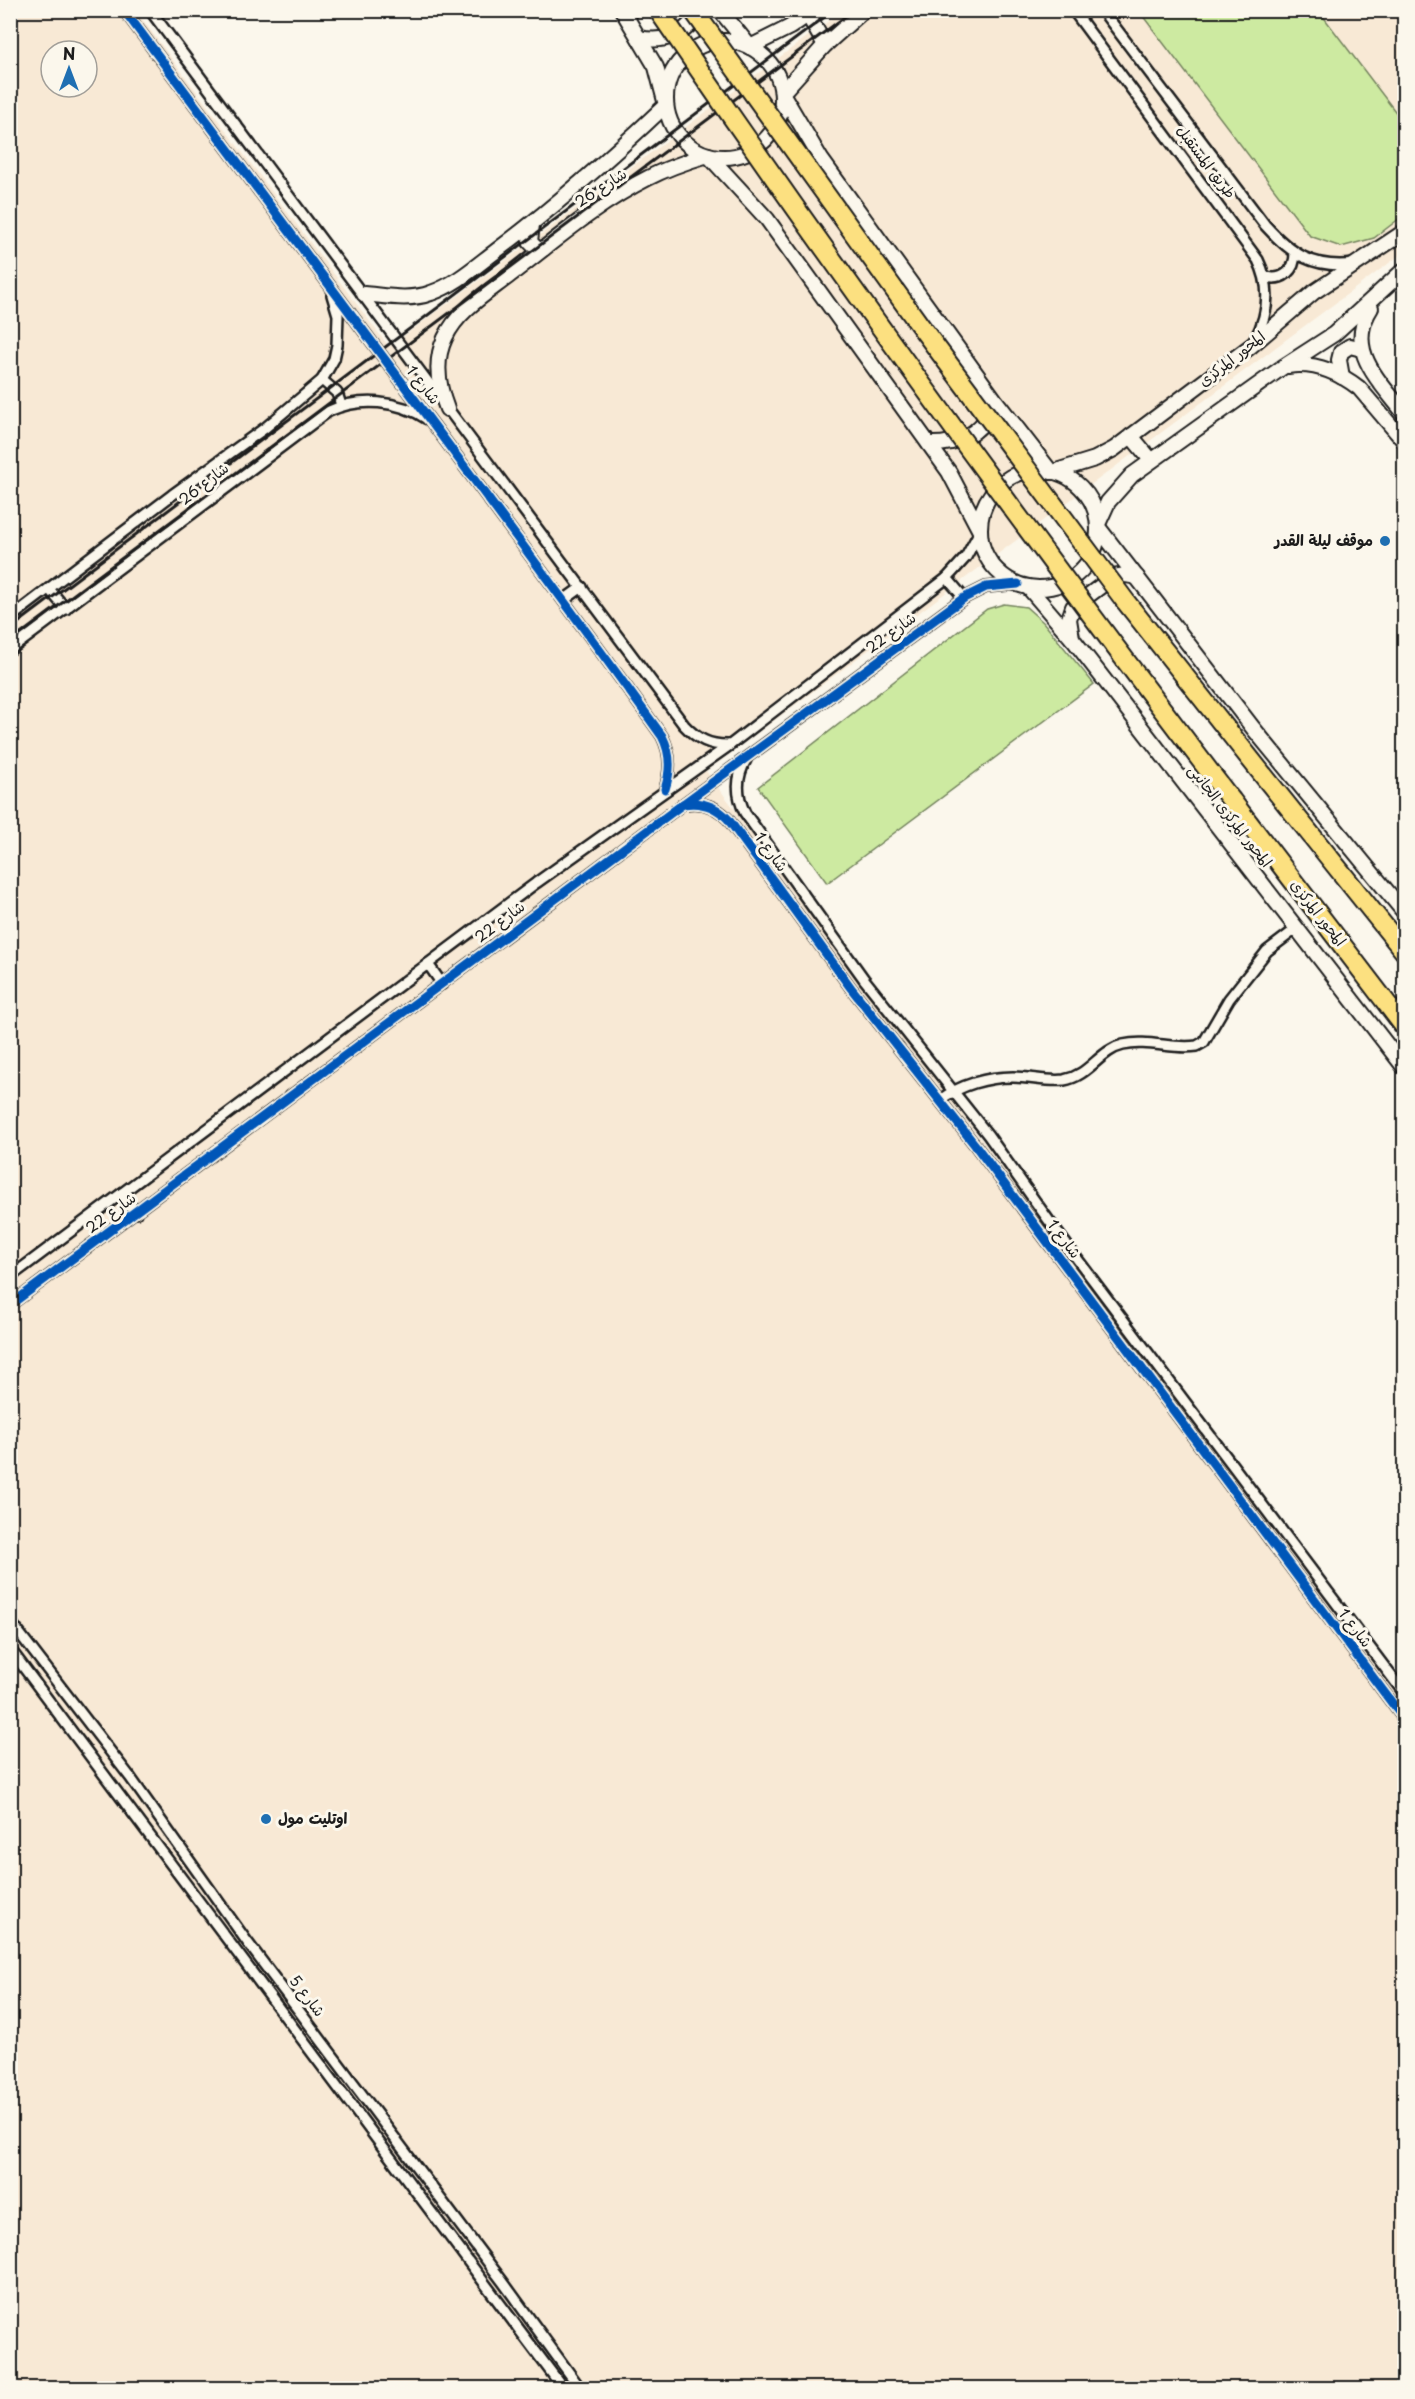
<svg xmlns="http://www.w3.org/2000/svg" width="1415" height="2399" viewBox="0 0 1415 2399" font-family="'Playpen Sans','Playpen Sans Arabic',sans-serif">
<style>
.built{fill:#f8e9d5;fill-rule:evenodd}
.green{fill:#cdeaa1;stroke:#74835e;stroke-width:1.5}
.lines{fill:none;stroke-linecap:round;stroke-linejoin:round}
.street-casing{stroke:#1c1c1c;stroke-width:14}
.secondary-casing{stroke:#1c1c1c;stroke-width:18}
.highway-casing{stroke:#1c1c1c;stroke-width:22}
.street{stroke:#fbf7ec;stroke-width:9}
.secondary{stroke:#fbf7ec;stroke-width:14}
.highway{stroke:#fce080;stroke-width:18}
.rail{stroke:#1c1c1c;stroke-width:3}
.highway-bridge-casing{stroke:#1c1c1c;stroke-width:22;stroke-linecap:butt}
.highway-bridge{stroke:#fce080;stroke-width:18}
.cycleway-casing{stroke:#fbf7ec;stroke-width:13}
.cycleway{stroke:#0057b8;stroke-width:9}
.poi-dot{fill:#1f6fb2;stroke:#fbf7ec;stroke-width:2}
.labels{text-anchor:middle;stroke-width:6;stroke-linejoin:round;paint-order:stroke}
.street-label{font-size:15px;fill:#1c1c1c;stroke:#fbf7ec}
.poi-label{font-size:15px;font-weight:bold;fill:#1c1c1c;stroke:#fbf7ec;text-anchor:end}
</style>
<rect width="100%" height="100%" fill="#fbf7ec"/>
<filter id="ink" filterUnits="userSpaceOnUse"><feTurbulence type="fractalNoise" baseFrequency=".0167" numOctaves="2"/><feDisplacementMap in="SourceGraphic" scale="12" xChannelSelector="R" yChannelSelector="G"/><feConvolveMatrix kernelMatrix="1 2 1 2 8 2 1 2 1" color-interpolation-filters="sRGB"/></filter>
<g filter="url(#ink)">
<path class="built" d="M10,11h126l253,336 453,-336h562v241l-698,519 698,934v683h-1393zM51,51h36v36h-36z"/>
<g class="green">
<path d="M1139,11h180l85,112v92l-30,23 -33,9 -31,-11z"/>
<path d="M1004,604l22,3 17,15 51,62 -267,199 -69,-96 229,-178z"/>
</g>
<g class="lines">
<g class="street-casing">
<g id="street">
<path d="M124,10c180,242 362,482 538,726 9,17 9,35 3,53"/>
<path d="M150,10l534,715c13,14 26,21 46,20"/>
<path d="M1073,10l185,250c13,26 11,53 -3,79"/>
<path d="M1102,10l163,215c26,29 48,44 89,39"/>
<path d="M1266,277c17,4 29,-6 29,-24"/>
<path d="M322,380l15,13 4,12"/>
<path d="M947,578l17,20"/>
<path d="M49,589l17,20"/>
<path d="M564,600l18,-13"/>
<path d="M10,618l162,-123 93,-67 57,-48 12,-21 3,-14 1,-30 -6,-20"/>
<path d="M10,650l319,-239c31,-14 69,-11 98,8"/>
<path d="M746,760c-10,17 -10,35 -1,53l119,166 124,156 69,97 347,461"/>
<path d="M685,804c17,-3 32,3 43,15l123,169 124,157 429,574"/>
<path d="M428,964l14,20"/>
<path d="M940,1100c20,-15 47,-23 73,-23 17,0 35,5 51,3 25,-4 36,-30 59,-35 25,-6 50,5 74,1l7,-4 25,-43 38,-48 29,-22"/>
<path d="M122,1193l14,20"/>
<path d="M10,1277l526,-394 194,-138 217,-167 19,-21 14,-26"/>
<path d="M10,1305l673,-501 281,-206 22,-11 32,-3"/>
<path d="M10,1621l120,156 118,166 255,339 77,106"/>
<path d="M10,1649l553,739"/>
</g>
</g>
<g class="secondary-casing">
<g id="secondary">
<path d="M720,10l30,37 40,-20 25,-17"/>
<path d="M864,10l-39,35 -43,48 39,66 174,241 56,72"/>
<path d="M808,15l17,30"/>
<path d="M639,38c26,5 48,-3 61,-28"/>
<circle cx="724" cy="99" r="58"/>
<path d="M532,224l-2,18 7,7h6"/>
<path d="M364,294c22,2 46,7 67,-1 24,-8 45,-27 65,-42 60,-45 115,-94 170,-146l-10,-38 -34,-57"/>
<path d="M1371,308c-27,42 9,73 33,105"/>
<path d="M1288,366c26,-4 50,6 71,22l45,53"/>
<path d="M1342,377l-3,-17 2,-8 9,-6 12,3"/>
<path d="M447,409c-9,-23 -13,-48 -2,-71 12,-27 42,-45 65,-63 44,-34 88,-72 138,-97 19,-10 40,-17 60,-23l59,64 182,253 31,59"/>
<path d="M1131,436l20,24"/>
<path d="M929,444c27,1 51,-9 62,-34"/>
<circle cx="1039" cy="529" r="59"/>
<path d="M1053,472l42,-13 19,-10 137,-103 63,-54 90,-60"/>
<path d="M1098,524l10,-22 24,-27 151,-108 51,-33 70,-64"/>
<path d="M1098,527l155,201 151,184"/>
<path d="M1028,587l47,55 329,425"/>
<path d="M1072,638l-3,-19 4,-12 40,-30 13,-2 11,2"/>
</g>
</g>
<g class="highway-casing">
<g id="highway">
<path d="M1263,775l141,176"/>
<path d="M1232,801l172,225"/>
</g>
</g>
<use href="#street" class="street"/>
<use href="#secondary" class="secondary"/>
<use href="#highway" class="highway"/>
<g class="rail">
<path d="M10,629l824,-619"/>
<path d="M10,642l844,-632"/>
</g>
<g class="highway-bridge-casing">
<g id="highway-bridge">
<path d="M658,10c184,269 376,532 574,791"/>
<path d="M693,10l231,321 202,271 137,173"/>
</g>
</g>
<use href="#highway-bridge" class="highway-bridge"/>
<g class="cycleway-casing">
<g id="cycleway">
<path d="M124,10c180,242 362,482 538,726 9,17 9,35 3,53"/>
<path d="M683,804c18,-3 33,2 45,15l123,169 124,157 429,574"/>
<path d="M10,1305l673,-501 281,-206 22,-11 32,-3"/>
</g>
</g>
<use href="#cycleway" class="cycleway"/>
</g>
</g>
<g class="poi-dot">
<circle cx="1385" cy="541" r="6"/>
<circle cx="266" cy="1819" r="6"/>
</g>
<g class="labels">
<g class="street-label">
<text transform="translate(1206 162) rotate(53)" y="5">طريق المستقبل</text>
<text transform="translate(601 188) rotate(-33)" y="5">شارع 26</text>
<text transform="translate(1232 359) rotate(-38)" y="5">المحور المركزى</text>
<text transform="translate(423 385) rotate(52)" y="5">شارع 1</text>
<text transform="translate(204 484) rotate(-38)" y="5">شارع 26</text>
<text transform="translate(891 633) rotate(-36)" y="5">شارع 22</text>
<text transform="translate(1230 816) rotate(52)" y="5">المحور المركزى الجانبى</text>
<text transform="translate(771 852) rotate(54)" y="5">شارع 1</text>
<text transform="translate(1318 913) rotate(52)" y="5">المحور المركزى</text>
<text transform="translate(500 922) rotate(-37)" y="5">شارع 22</text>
<text transform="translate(111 1213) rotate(-36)" y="5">شارع 22</text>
<text transform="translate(1064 1239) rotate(53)" y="5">شارع 1</text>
<text transform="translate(1355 1628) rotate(53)" y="5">شارع 1</text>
<text transform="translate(307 1996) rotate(53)" y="5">شارع 5</text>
</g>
<g class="poi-label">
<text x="1373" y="546">موقف ليلة القدر</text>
<text x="278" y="1824" text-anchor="start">اوتليت مول</text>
</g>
</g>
<rect width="1415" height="2399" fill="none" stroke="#fbf7ec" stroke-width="36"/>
<rect x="18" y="18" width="1379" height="2363" fill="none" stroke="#1c1c1c" stroke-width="2" filter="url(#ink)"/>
<g transform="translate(69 69)"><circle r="28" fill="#fbf7ec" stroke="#a29f99" stroke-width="1.5"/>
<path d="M0-4.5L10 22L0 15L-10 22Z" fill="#1f6fb2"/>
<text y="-9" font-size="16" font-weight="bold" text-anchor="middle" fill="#1c1c1c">N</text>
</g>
</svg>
